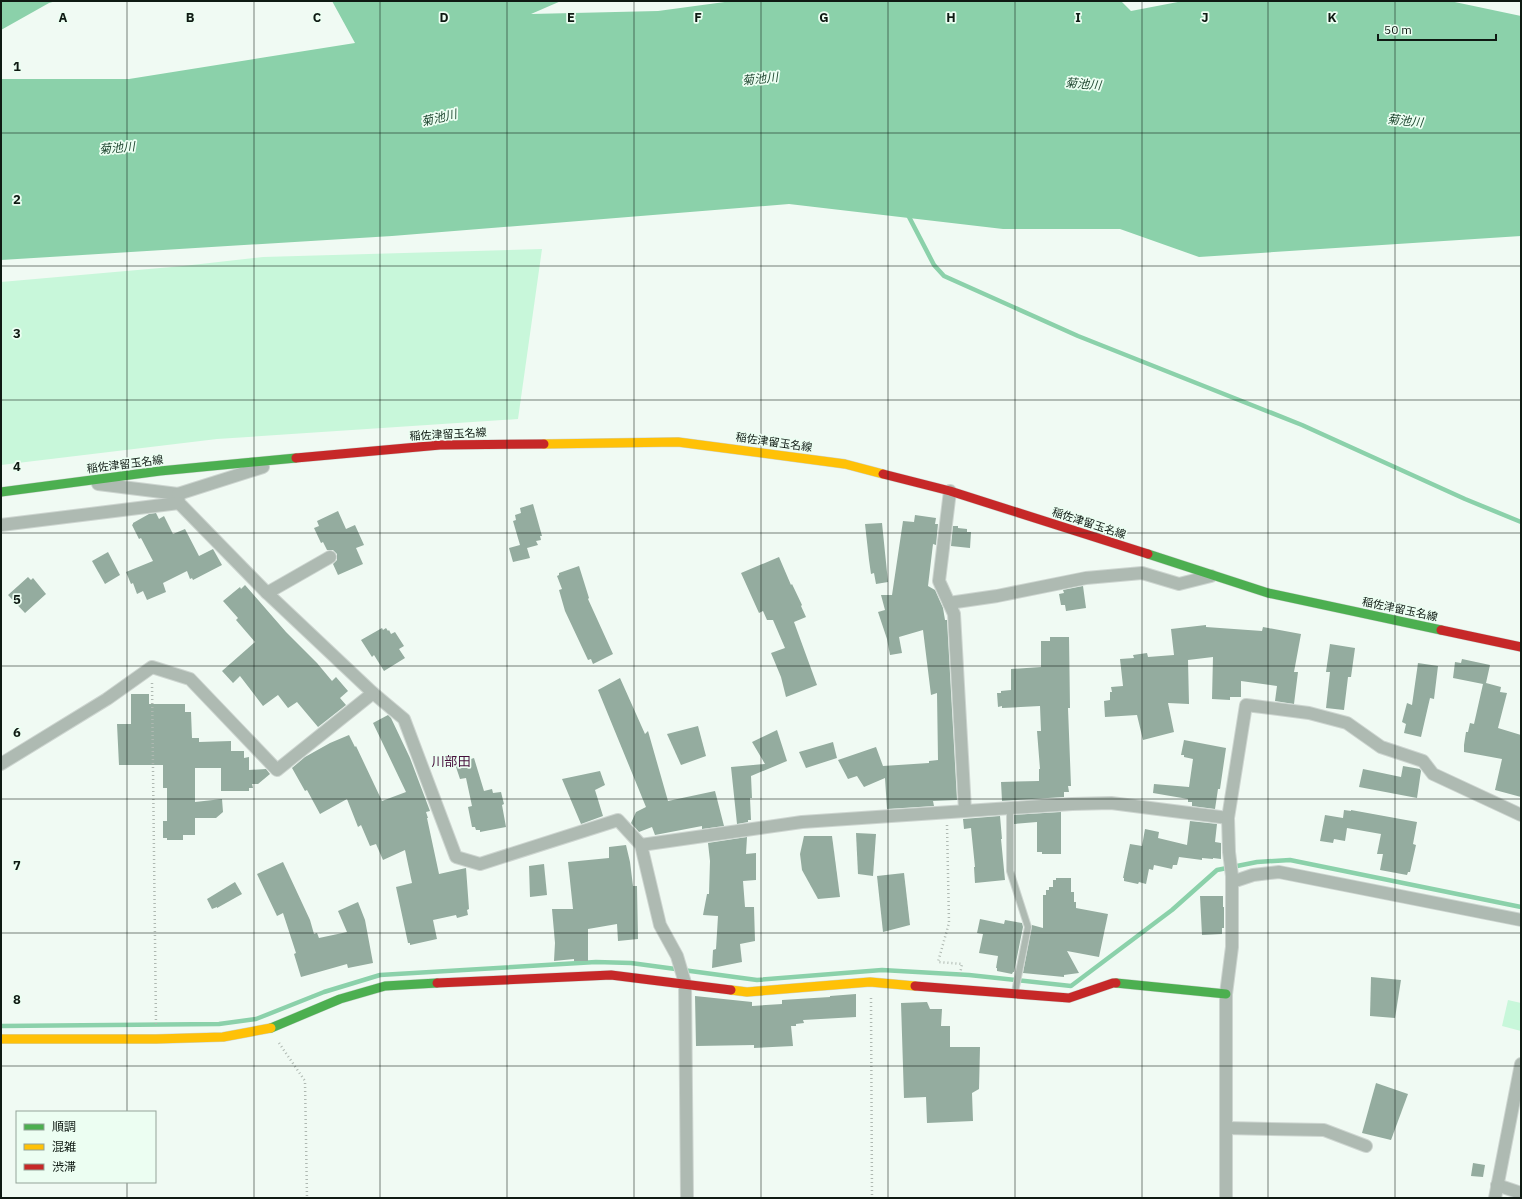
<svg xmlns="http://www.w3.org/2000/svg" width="1522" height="1199" viewBox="0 0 1522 1199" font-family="'IBM Plex Sans','Noto Sans JP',sans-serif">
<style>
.green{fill:#c8f7da}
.water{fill:#8bd1aa}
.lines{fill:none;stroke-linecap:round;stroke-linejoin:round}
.stream{stroke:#8bd1aa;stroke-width:4.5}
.building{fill:#94ac9f}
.lane-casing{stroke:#cdd5d0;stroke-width:8}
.street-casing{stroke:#cdd5d0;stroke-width:14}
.fast-casing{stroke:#cdd5d0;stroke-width:10}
.slow-casing{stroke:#cdd5d0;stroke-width:10}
.jam-casing{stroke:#cdd5d0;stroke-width:10}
.path{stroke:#afb9b2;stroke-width:2.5;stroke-dasharray:1 3;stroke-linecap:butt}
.lane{stroke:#aebab2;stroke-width:6}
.street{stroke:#aebab2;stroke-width:12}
.fast{stroke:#4caf50;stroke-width:9}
.slow{stroke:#ffc107;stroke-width:9}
.jam{stroke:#c62828;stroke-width:9}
.grid{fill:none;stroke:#0f1a13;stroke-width:1;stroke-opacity:0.55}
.labels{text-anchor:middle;stroke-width:3.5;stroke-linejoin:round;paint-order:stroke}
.street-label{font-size:11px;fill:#0f1a13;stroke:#ecfef2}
.water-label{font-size:12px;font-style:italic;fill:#214932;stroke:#ecfef2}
.quarter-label{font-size:13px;fill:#460f3b;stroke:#ecfef2}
.grid-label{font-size:13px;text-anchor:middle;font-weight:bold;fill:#0f1a13;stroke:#ecfef2;stroke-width:3.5;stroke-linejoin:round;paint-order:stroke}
</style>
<rect width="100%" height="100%" fill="#f0faf3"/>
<g class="green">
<path d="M542,249l-24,170 -301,20 -216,26v-183l182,-16 80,-9z"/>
<path d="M1508,1000l13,3v28l-19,-5z"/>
</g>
<g class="water">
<path d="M1,1h55l-7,2 -48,27z"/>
<path d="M332,1h229l-30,13 127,-3 74,-10h389l10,10 52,-10h267l71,15v220l-322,21 -79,-28h-117l-214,-25 -397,32 -391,24v-181h128l226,-36z"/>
</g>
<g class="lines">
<g class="stream">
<path d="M907,213l27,52 10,11 134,60 224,89 163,74 56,23"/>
<path d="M1,1026l218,-2 37,-5 68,-27 56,-17 216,-13 35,1 126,17 125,-10 87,5 102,11 101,-76 45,-40 40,-8 33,-2 231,47"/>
</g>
</g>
<g class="building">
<path d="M533,504l9,32h-2l1,4 -5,1 2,4 -11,3 3,10 -17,4 -4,-14 11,-3 -7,-24 3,-1 -1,-5 6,-2 -1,-5z"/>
<path d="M338,511l8,18 9,-4 9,20 -8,3 7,16 -25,11 -5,-11 4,-4v-6l-4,-4h-6l-4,-8 -2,1 -7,-15 5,-2 -2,-5z"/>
<path d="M156,513l3,6 5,-3 9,18 12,-5 14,27 14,-7 9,16 -29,15 -1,-2 -2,1 -3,-8 -24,12 3,9 -19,8 -4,-9 -6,3 -4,-11 -2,1 -5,-12 27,-11 -12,-23 -2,1 -7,-14 1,-1v-1l16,-9z"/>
<path d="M915,515l21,3 -1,6h3l-2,21 -3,-1 -5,42 7,4 8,18 2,12h2l10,180 -24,1 1,5 -47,3 -2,-31 -21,9 -7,-11 -9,3 -10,-19 38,-13 7,19 46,-3v-2l9,-1 -1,-67 -6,2 -8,-65 -24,7 3,16 -12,2 -3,-16 -9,-27 7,-2 -4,-15h11l11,-74 11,1z"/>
<path d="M882,523l6,59 -12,2 -2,-11 -3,1 -2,-14 -4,-36z"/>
<path d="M953,526h5v2l9,1v3h4l-1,16 -19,-2z"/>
<path d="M108,552l12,23 -15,9 -13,-23z"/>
<path d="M779,557l12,28 1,-1 10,21 -1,1 5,11 -12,5 23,63 -31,12 -5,-20 -10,-24 14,-5 -12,-28h-6l-4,-9 -4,2 -18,-40z"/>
<path d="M579,566l10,32 -1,1 25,55 -20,10 -2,-5 -3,1 -23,-49 -6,-21 3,-1 -5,-13 2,-1v-2z"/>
<path d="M28,577l3,3 2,-2 13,16 -21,19 -17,-18z"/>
<path d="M245,585l41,47 31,31 15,18 4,-4 12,14 -8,7 6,7 -28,22 -21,-25 -9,6 -10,-13 -15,11 -23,-30 -7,7 -11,-12 33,-29 -19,-22 2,-2 -15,-17 17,-14 1,2z"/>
<path d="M1083,586l3,22 -20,3 -1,-6h-4l-2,-11 5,-1 -1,-3z"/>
<path d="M1206,625v2l56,4 1,-4 38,7 -7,38h4l-4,32 -19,-3 2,-15 -36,-5v16h-11v3l-18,-1 1,-42 -25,3 1,44 -21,-1 6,29 -31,8 -6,-25 -32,2 -1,-16 6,-1v-8h2l-1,-5 12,-1 -3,-27 14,-1 -1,-3 14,-2 1,4 26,-2 -3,-26z"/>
<path d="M382,628l1,2 3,-2 2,3 1,-1 2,4 4,-2 9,14 -5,3 6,9 -21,13 -10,-16 -2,2 -11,-17z"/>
<path d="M1050,637h19l1,71h-2l3,78h-3l1,6h-5v5l-62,4 -1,-19 38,-1v-12h1l-3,-38h4l-1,-25 -38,2v-2l-4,1 -1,-14h4v-2l10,-1v-21l30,-2v-26h9z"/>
<path d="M1330,644l25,4 -4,29h-3l-4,33 -18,-2 4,-36h-4z"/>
<path d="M1462,659l28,6 -4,18 15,4 -1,5 7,1 -9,35 23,7v62l-26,-7 7,-31 -38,-7v-7l2,-13h2l2,-9 4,1 9,-40 -30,-6 2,-16 6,1z"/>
<path d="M1418,663l20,3 -4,33 -4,-1 -9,39 -17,-4 2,-9 -4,-2 5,-19 5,2z"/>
<path d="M620,678l25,56 3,-3 20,70 47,-10 9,35 -22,3v-3l-47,9 -3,-8 -13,5 -8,-9 5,-11 10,-5 -48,-117z"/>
<path d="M131,694h18v10h36v8h6l1,26h7v4l32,-1v10h13v7l5,-1v13l17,-1 4,5 -12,10h-6l1,4h-4v3h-28v-23h-26v34l27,-3 1,13 -7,6h-21v17h-12v5h-16v-2h-4v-17h4v-33h-4v-23h-44l-2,-41h14z"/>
<path d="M388,715l3,3 19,40 20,53 -4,1 2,6h-1l12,56 27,-6 3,41 -2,1 1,5 -11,3 -1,-3 -23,5 4,19 -27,6v-2h-2l-12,-56 16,-4 -7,-33 -22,10 -7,-16 -6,2 -9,-21 -3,2 -11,-28 -27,15 -13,-24 -2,1 -13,-23 13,-11 25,-14 19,-8 6,12 1,-1 26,55 24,-9 -33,-69z"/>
<path d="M698,726l8,30 -25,9 -14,-31z"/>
<path d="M777,730l10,31 -36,15 1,22h-2l1,22h-3v2l-11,2 -6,-57 34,-3 -13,-22z"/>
<path d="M1184,740l42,8 -6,41h-2l-3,20 -23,-3v-4h-4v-3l-35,-6 1,-9 35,3 4,-28 -9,-2v-2h-3z"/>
<path d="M833,742l4,16 -31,10 -7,-16z"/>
<path d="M474,758l10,33 8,-2 1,4 8,-1 3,12 -2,1 4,22 -26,5v-2h-4l-1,-3h-3l-4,-20 4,-1 -6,-28 -6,1 -5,-15z"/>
<path d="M1403,766l17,3 1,2 -4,27 -58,-11 4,-18 38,8z"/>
<path d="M600,771l5,14 -10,5 8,26 -22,8 -19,-45z"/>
<path d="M1344,810l7,1v-1l66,12 -4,22 3,1 -6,27h-2l-1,3 -27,-5 3,-16h-6l4,-20 -34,-6 -2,13 -11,-2 -1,4 -13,-2 5,-26 18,3z"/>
<path d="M1061,812v42h-19v-2h-5v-30l-23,2v-9z"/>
<path d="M1000,816l2,23h-1l4,41 -30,3 -1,-16h1l-4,-39 -7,1 -1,-10z"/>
<path d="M1190,821l27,3 -2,18 6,1v16l-8,-1v1l-11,-1v2l-23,-3 -2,8h-4l-1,4 -18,-4 -1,5 -4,-1 -3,15 -7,-2 -1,2 -14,-3v-3h-1l7,-34 12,2 3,-17 14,3 -1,6 29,7z"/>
<path d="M856,833l20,1 -3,42 -15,-2z"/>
<path d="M804,836h28l8,61 -22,2 -16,-29 -2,-16z"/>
<path d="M747,837l-1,17 10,-1v27l-13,1 2,26h9l1,34 -15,3 2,18 -30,6 1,-18 3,-1 2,-33 -15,-1 4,-21h2l1,-33 -2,-18z"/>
<path d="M626,845l4,17 3,24h4l1,53 -20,2 -1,-17 -29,5v32h-14v-2l-20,2 1,-18 -3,-34h21l-5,-47 41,-4v-11z"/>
<path d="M283,862l27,58 4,14 3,-1 2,5 28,-6 -9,-21 20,-9 7,18 8,43 -25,5 -1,-4 -46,13 -7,-23 2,-1 -13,-40 -6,3 -20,-42z"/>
<path d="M544,864l3,31 -17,2 -1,-31z"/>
<path d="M904,873l6,52 -27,7 -6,-56z"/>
<path d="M1056,878h15v14h3v10h2v6l32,6 -9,43 -32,-6 12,22 -15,2v2l-41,-4 9,-48 11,3v-33h3v-5h3v-3h4v-7h3z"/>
<path d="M235,882l7,12 -25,14v-1l-5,2 -5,-10z"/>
<path d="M1200,896h23v11h1v21h-2v6l-20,1z"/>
<path d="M980,919l24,5 1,-4 17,3 1,4 -9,45h-1l-1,2 -15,-3v-3h-1l2,-12 -19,-3 4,-19 -6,-1z"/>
<path d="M1371,977l30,3 -6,38 -25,-2z"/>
<path d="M856,994v23l-53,3 1,3 -8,1v2h-5l2,20 -39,2v-3l-58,1 -1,-50 57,6v4l30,-2v-4l48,-3v-1z"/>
<path d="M927,1002l3,7h12l-1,17h9v21h30l-1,42 -7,4 1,28 -46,2 -1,-26 -22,1 -3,-95z"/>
<path d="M1376,1083l32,11 -17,46 -29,-7z"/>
<path d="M1473,1163l12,2 -2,12 -12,-1z"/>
</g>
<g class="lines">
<g class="lane-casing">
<path id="lane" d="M1010,808v63l18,56 -13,65"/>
</g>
<g class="street-casing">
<g id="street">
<path d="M98,484l80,10 1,9 88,90 106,100 31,26 52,138 24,7 138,-44 23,25 19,80 17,31 8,27 2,215"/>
<path d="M950,491l-11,90 15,33 11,196"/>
<path d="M178,494l85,-27"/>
<path d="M1,525l178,-22"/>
<path d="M267,593l63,-36"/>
<path d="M949,603l48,-7 89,-18 56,-5 37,11 32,-8"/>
<path d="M1,764l106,-65 45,-32 38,12 87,91 96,-77"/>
<path d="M641,845l161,-23 270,-18 39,-1 117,15"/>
<path d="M1232,882l21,-7 26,-3 242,48"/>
<path d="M1226,1128l98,2 42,16"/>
<path d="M1497,1185l24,8"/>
<path d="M1226,1198v-204l6,-47v-71l-3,-24 -1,-34 18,-113 63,8 38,10 34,24 42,14 10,13 88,41"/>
<path d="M1495,1198l26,-134"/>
</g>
</g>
<g class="fast-casing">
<g id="fast">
<path d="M1,492l159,-21 136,-13"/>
<path d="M1148,554l120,39 173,37"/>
<path d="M1116,983l110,11"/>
<path d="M271,1028l69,-29 45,-13 52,-3"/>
</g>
</g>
<g class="slow-casing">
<g id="slow">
<path d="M544,444l134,-2 167,22 38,10"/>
<path d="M731,990l16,2 123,-10 45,4"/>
<path d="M1,1039h155l67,-2 48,-9"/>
</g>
</g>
<g class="jam-casing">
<g id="jam">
<path d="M296,458l144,-13 104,-1"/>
<path d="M883,474l67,17 198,63"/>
<path d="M1441,630l80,17"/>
<path d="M437,983l174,-8 120,15"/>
<path d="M915,986l154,12 44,-15h3"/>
</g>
</g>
<g class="path">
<path d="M152,683l4,341"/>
<path d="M947,825l2,98 -11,39 24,2 -2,10"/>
<path d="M871,998l1,200"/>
<path d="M279,1043l26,38 2,117"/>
</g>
<use href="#lane" class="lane"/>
<use href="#street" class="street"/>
<use href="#fast" class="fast"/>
<use href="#slow" class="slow"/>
<use href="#jam" class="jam"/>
</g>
<path class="grid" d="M127,1v1111M254,1v1197M380,1v1197M507,1v1197M634,1v1197M761,1v1197M888,1v1197M1015,1v1197M1142,1v1197M1268,1v1197M1395,1v1197M1,133h1520M1,266h1520M1,400h1520M1,533h1520M1,666h1520M1,799h1520M1,933h1520M1,1066h1520M127,1182v16"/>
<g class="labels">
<g class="street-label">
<text transform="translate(448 434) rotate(-3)" y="4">稲佐津留玉名線</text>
<text transform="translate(774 442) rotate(8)" y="4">稲佐津留玉名線</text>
<text transform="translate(125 464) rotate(-7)" y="4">稲佐津留玉名線</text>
<text transform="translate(1089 523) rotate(18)" y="4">稲佐津留玉名線</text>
<text transform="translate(1400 609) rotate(12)" y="4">稲佐津留玉名線</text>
</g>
<g class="water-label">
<text transform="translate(760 79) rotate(-6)" y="4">菊池川</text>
<text transform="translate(1083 84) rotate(5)" y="4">菊池川</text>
<text transform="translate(439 118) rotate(-13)" y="4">菊池川</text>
<text transform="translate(1405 121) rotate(6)" y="4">菊池川</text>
<text transform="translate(117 148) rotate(-5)" y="4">菊池川</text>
</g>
<g class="quarter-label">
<text x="451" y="766">川部田</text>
</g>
</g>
<g class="grid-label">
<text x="63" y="22">A</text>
<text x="190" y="22">B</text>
<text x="317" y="22">C</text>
<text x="444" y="22">D</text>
<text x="571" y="22">E</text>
<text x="698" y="22">F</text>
<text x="824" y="22">G</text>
<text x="951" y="22">H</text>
<text x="1078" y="22">I</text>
<text x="1205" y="22">J</text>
<text x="1332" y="22">K</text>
<text x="17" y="71">1</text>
<text x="17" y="204">2</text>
<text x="17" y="338">3</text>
<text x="17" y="471">4</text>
<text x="17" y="604">5</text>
<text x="17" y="737">6</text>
<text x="17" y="870">7</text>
<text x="17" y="1004">8</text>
</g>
<rect width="1522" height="1199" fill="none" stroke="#0f1a13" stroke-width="4"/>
<rect x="16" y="1111" width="140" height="72" fill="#ecfef2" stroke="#94a399"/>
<rect x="24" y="1124" width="20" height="6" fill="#4caf50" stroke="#94a399"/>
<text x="52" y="1131" font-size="12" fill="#0f1a13">順調</text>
<rect x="24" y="1144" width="20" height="6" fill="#ffc107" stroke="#94a399"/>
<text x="52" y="1151" font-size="12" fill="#0f1a13">混雑</text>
<rect x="24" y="1164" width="20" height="6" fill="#c62828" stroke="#94a399"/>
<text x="52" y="1171" font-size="12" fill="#0f1a13">渋滞</text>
<path d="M1378 34v6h118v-6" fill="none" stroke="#0f1a13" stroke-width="2"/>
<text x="1384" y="34" font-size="12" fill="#0f1a13" stroke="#ecfef2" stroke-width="3" paint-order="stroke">50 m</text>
</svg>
